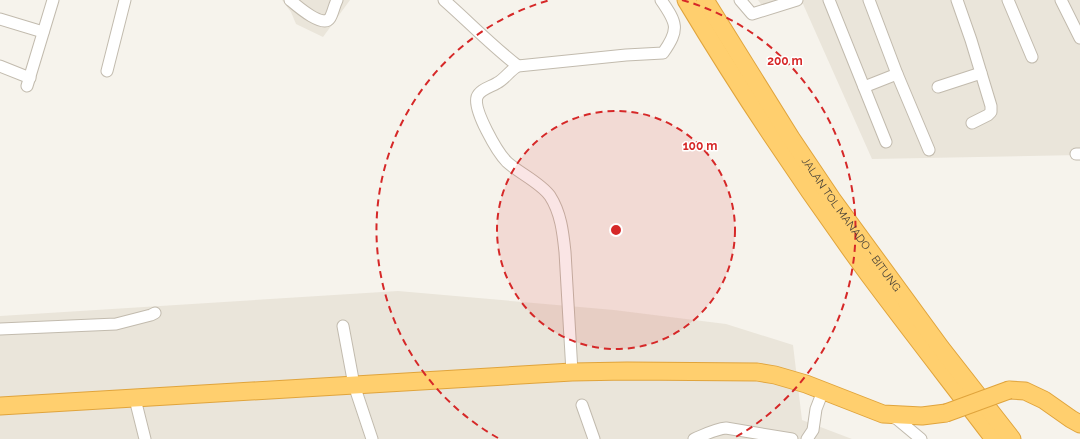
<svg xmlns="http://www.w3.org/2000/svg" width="1080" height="439" viewBox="0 0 1080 439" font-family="Raleway,sans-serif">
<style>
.residential{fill:#eae5da}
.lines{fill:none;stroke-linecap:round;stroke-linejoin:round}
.minor-casing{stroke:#c2bbae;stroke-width:13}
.highway-casing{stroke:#e0a43c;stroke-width:19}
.minor{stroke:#fff;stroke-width:11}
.highway{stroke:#ffcf6e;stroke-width:17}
.highway-bridge-casing{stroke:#e0a43c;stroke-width:19;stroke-linecap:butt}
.highway-bridge{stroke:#ffcf6e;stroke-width:17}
.ring{fill:none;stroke:#d62828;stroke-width:2;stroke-dasharray:7 5}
.labels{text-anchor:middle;stroke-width:3;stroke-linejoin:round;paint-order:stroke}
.street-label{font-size:11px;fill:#4b4439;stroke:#fff}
.centre{fill:#d62828;stroke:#fff;stroke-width:2}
.ring-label{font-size:12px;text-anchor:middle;font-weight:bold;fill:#d62828;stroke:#fff;stroke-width:3;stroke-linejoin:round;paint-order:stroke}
</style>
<rect width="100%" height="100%" fill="#f6f3ec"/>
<g class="residential">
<path d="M282,0h68l-27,37 -27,-13 -5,-12z"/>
<path d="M758,0h322v155l-208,4 -69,-155 -40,3z"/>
<path d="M398,291l216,19 112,14 67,21 9,75 50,19h-852v-123z"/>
</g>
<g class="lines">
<g class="minor-casing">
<g id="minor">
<path d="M290,0c6,5 33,29 40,18 3,-5 4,-12 7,-18"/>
<path d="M444,0c25,22 48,46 74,66"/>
<path d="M740,0l12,14 45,-14"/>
<path d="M829,0l57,142"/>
<path d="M869,0l28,74 32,76"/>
<path d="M957,0l14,40 20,66v6l-3,3 -16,8"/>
<path d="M1008,0l24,57"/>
<path d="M1061,0l19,38"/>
<path d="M0,19l43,13"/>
<path d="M0,66l30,12"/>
<path d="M107,71l18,-71"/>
<path d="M27,86l26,-86"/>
<path d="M864,87l33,-13"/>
<path d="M938,87l43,-14"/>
<path d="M1076,154h4"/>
<path d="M343,326l11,59 18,54"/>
<path d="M0,329l116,-5 35,-9 4,-2"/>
<path d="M572,372l-7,-120c-2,-19 -4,-39 -15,-56 -9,-13 -31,-23 -43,-34 -10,-10 -34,-52 -30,-65 3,-8 14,-10 20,-14 8,-4 13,-13 21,-17l108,-11 37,-2c17,-24 14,-30 -2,-53"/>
<path d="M135,399l10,40"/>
<path d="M582,405l12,34"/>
<path d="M889,416l8,3 24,20"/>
<path d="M694,439c10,-4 21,-10 32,-11l66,11"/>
<path d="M807,439l6,-9 3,-21 7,-18"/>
</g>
</g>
<g class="highway-casing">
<g id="highway">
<path d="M686,0c57,95 118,186 183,275 41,55 84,110 125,164"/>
<path id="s1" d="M705,0l86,138 41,61 109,149 71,91"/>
<path d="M1009,390l16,1 19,9 27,19 9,5"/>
<path d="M0,406l572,-34 55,-1 130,1 18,3 31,9 77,30 39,2 24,-3"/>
</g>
</g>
<use href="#minor" class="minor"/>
<use href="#highway" class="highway"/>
<g class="highway-bridge-casing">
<path id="highway-bridge" d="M946,413l63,-23"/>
</g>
<use href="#highway-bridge" class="highway-bridge"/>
</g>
<circle cx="616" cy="230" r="119" fill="#d62828" fill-opacity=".12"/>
<g class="ring">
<circle cx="616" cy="230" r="119"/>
<path d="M498 438A239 239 0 0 1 550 0M682 0A239 239 0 0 1 734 438"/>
</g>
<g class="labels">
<g class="street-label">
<text dy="4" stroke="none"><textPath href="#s1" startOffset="268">JALAN TOL MANADO - BITUNG</textPath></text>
</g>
</g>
<circle cx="616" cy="230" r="6" class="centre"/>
<g class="ring-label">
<text x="785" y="65">200 m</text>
<text x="700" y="150">100 m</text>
</g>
</svg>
